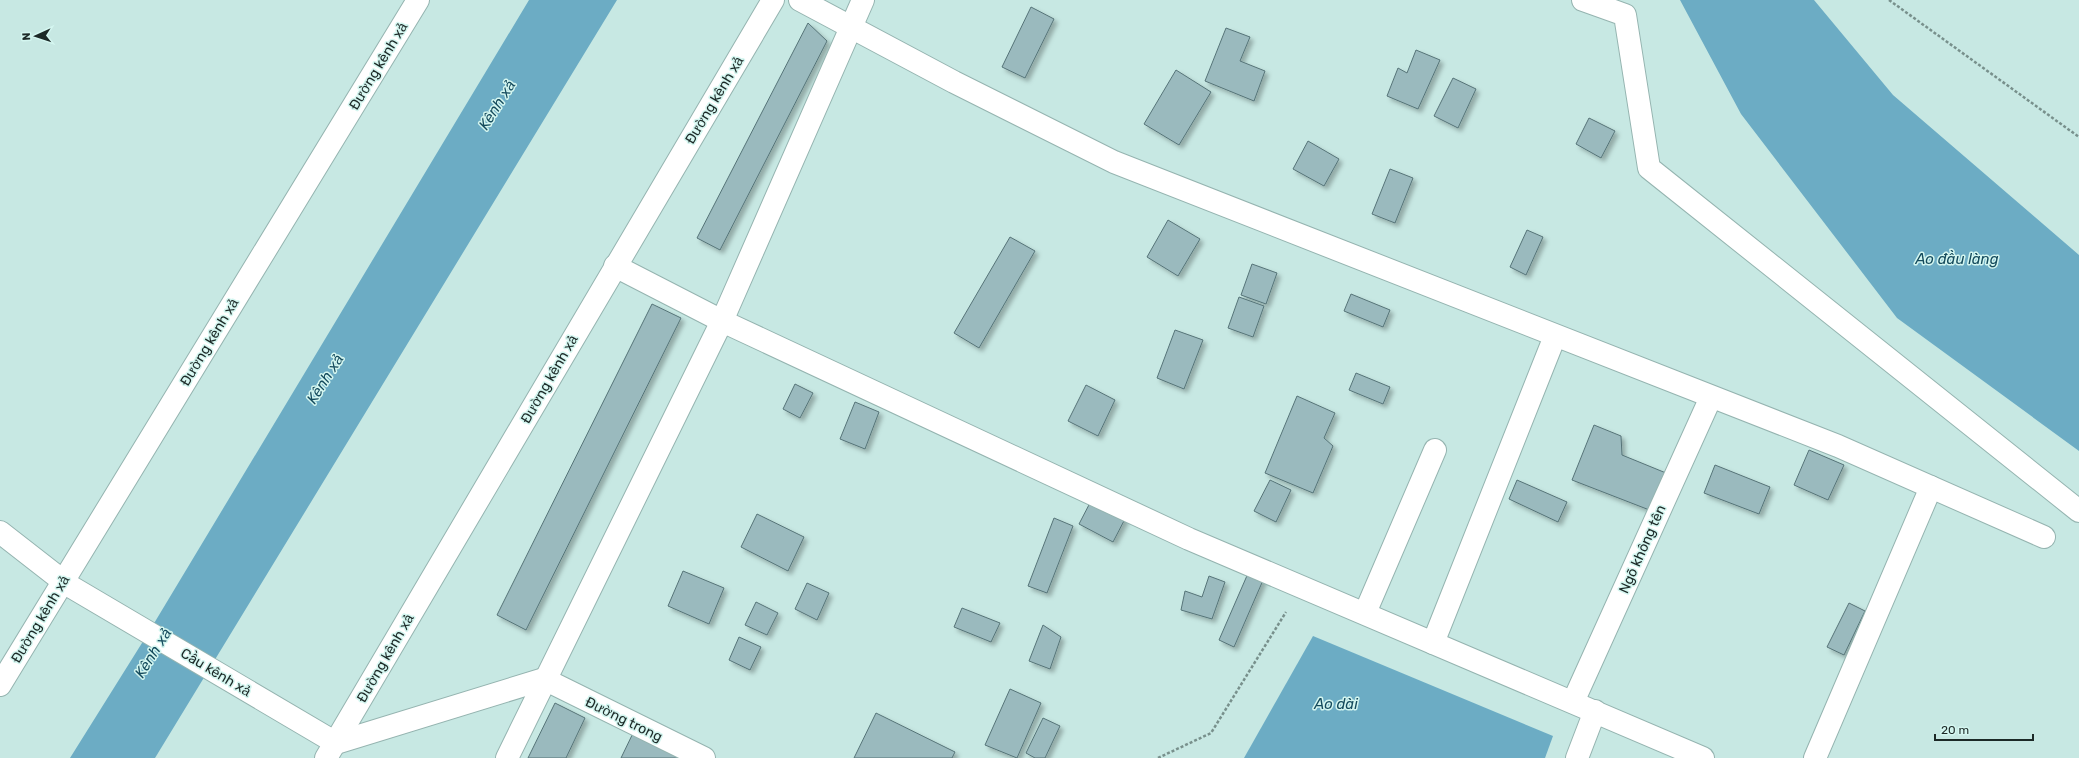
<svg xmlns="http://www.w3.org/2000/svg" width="2079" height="758" viewBox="0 0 2079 758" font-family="Rubik,sans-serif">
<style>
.water{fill:#6cacc4}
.building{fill:#9ababe;stroke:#567478;filter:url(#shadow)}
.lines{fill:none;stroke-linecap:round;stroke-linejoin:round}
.minor-casing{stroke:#95b4b0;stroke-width:24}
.path{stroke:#78908c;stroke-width:2.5;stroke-dasharray:3 2;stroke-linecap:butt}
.minor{stroke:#fff;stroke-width:22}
.labels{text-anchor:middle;stroke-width:3;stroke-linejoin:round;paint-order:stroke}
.street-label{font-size:14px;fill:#1c2927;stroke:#d4f6f0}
.water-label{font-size:15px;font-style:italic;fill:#154b5d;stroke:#d4f6f0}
</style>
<defs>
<filter id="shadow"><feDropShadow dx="3.5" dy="3.5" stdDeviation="2" flood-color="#0004"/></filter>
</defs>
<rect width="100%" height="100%" fill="#c7e8e3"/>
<g class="water">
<path d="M529,0h88l-462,758h-85l77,-123z"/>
<path d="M1680,0h134l79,95 186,160v196l-182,-133 -156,-204z"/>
<path d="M1313,636l240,100 -8,22h-301z"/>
</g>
<g class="building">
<path d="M1031,7l23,12 -29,59 -23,-11z"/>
<path d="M808,23l19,18 -107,209 -23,-12z"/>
<path d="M1226,28l24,9 -10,24 25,10 -11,30 -49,-20z"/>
<path d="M1416,50l24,10 -22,49 -31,-13 11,-28 9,5z"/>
<path d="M1176,70l35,22 -32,53 -35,-21z"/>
<path d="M1453,78l23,11 -18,39 -24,-12z"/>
<path d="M1589,118l26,13 -14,27 -25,-14z"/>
<path d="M1308,141l31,18 -15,27 -31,-17z"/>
<path d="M1390,169l23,9 -18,45 -23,-9z"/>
<path d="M1168,220l32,19 -22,37 -31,-19z"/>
<path d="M1527,230l16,7 -17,38 -16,-8z"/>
<path d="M1010,237l25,14 -56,97 -25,-15z"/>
<path d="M1252,264l25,9 -11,31 -25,-9z"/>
<path d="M1351,294l39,16 -7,17 -39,-16z"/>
<path d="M1239,297l25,9 -11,31 -25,-9z"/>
<path d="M652,304l29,14 -155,312 -29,-15z"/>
<path d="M1175,330l28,10 -19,49 -27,-11z"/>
<path d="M1356,373l34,14 -7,17 -34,-14z"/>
<path d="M795,384l18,9 -13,25 -17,-9z"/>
<path d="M1086,385l29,15 -17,36 -30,-15z"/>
<path d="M1297,396l38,17 -11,25 9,8 -20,47 -48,-20z"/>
<path d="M855,402l24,10 -14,37 -25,-10z"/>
<path d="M1594,425l27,11 1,19 44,18 -14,38 -80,-31z"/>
<path d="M1809,450l35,15 -16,35 -34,-15z"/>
<path d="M1715,465l55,22 -11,27 -55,-21z"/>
<path d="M1270,480l21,10 -15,32 -22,-11z"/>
<path d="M1517,480l50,22 -9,20 -49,-23z"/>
<path d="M1092,499l34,18 -13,25 -34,-18z"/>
<path d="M757,514l47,23 -16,34 -47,-24z"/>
<path d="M1054,518l19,8 -26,67 -19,-7z"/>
<path d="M683,571l41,17 -15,36 -41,-18z"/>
<path d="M1249,571l15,7 -30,69 -15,-7z"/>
<path d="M1209,576l16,6 -13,37 -31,-9 4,-19 17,6z"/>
<path d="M807,583l22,10 -12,27 -22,-11z"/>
<path d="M756,602l22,11 -11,22 -22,-10z"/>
<path d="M1849,603l16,8 -21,44 -17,-8z"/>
<path d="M962,608l38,15 -9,19 -37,-15z"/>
<path d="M1043,625l18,12 -11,32 -21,-8z"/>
<path d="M739,637l22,10 -11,23 -21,-10z"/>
<path d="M1010,689l31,14 -24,55 -32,-13z"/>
<path d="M555,703l30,15 -19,40h-38z"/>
<path d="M876,713l79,39 -3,6h-98z"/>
<path d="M1043,718l17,8 -15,32h-10l-9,-5z"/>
<path d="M635,729l55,29h-69z"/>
</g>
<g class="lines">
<g class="minor-casing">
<g id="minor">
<path d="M800,0l154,82 160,80 724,284 206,91"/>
<path d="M1583,0l42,15 24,153 430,343"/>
<path d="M615,266l107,55 467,218 514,219"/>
<path d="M0,532l68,53 268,158 208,-64 160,79"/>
<path d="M1365,613l70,-163"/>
<path d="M1433,643l122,-307"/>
<path d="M0,685l418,-685"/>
<path d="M1573,702l138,-305"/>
<path d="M326,758l447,-758"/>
<path d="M507,758l215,-437 141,-321"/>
<path d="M1577,758l18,-47"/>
<path d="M1815,758l116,-271"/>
</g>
</g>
<g class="path">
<path d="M1889,0l190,137"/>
<path d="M1158,758l53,-25 75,-121"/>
</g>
<use href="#minor" class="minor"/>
</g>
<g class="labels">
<g class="street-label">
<text transform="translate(378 66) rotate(-59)" y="5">Đường kênh xả</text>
<text transform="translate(714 100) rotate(-59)" y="5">Đường kênh xả</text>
<text transform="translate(209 342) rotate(-59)" y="5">Đường kênh xả</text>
<text transform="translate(549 379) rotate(-60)" y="5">Đường kênh xả</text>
<text transform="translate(1642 549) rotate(-66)" y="5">Ngõ không tên</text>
<text transform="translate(40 619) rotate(-59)" y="5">Đường kênh xả</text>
<text transform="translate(385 658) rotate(-60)" y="5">Đường kênh xả</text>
<text transform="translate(216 672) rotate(31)" y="5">Cầu kênh xả</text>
<text transform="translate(624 719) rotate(26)" y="5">Đường trong</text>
</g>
<g class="water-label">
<text transform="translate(497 105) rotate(-58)" y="5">Kênh xả</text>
<text x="1957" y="264">Ao đầu làng</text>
<text transform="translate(325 379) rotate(-58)" y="5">Kênh xả</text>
<text transform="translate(153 653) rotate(-58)" y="5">Kênh xả</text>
<text x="1336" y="709">Ao dài</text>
</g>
</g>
<g transform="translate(36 36) rotate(267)" stroke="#d4f6f0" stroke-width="3" paint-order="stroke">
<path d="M0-3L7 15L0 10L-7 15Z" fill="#1c2927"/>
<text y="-6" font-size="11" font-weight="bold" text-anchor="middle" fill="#1c2927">N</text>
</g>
<path d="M1935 734v6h98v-6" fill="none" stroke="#1c2927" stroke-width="2"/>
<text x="1941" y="734" font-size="12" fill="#1c2927" stroke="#d4f6f0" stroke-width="3" paint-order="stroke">20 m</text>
</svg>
